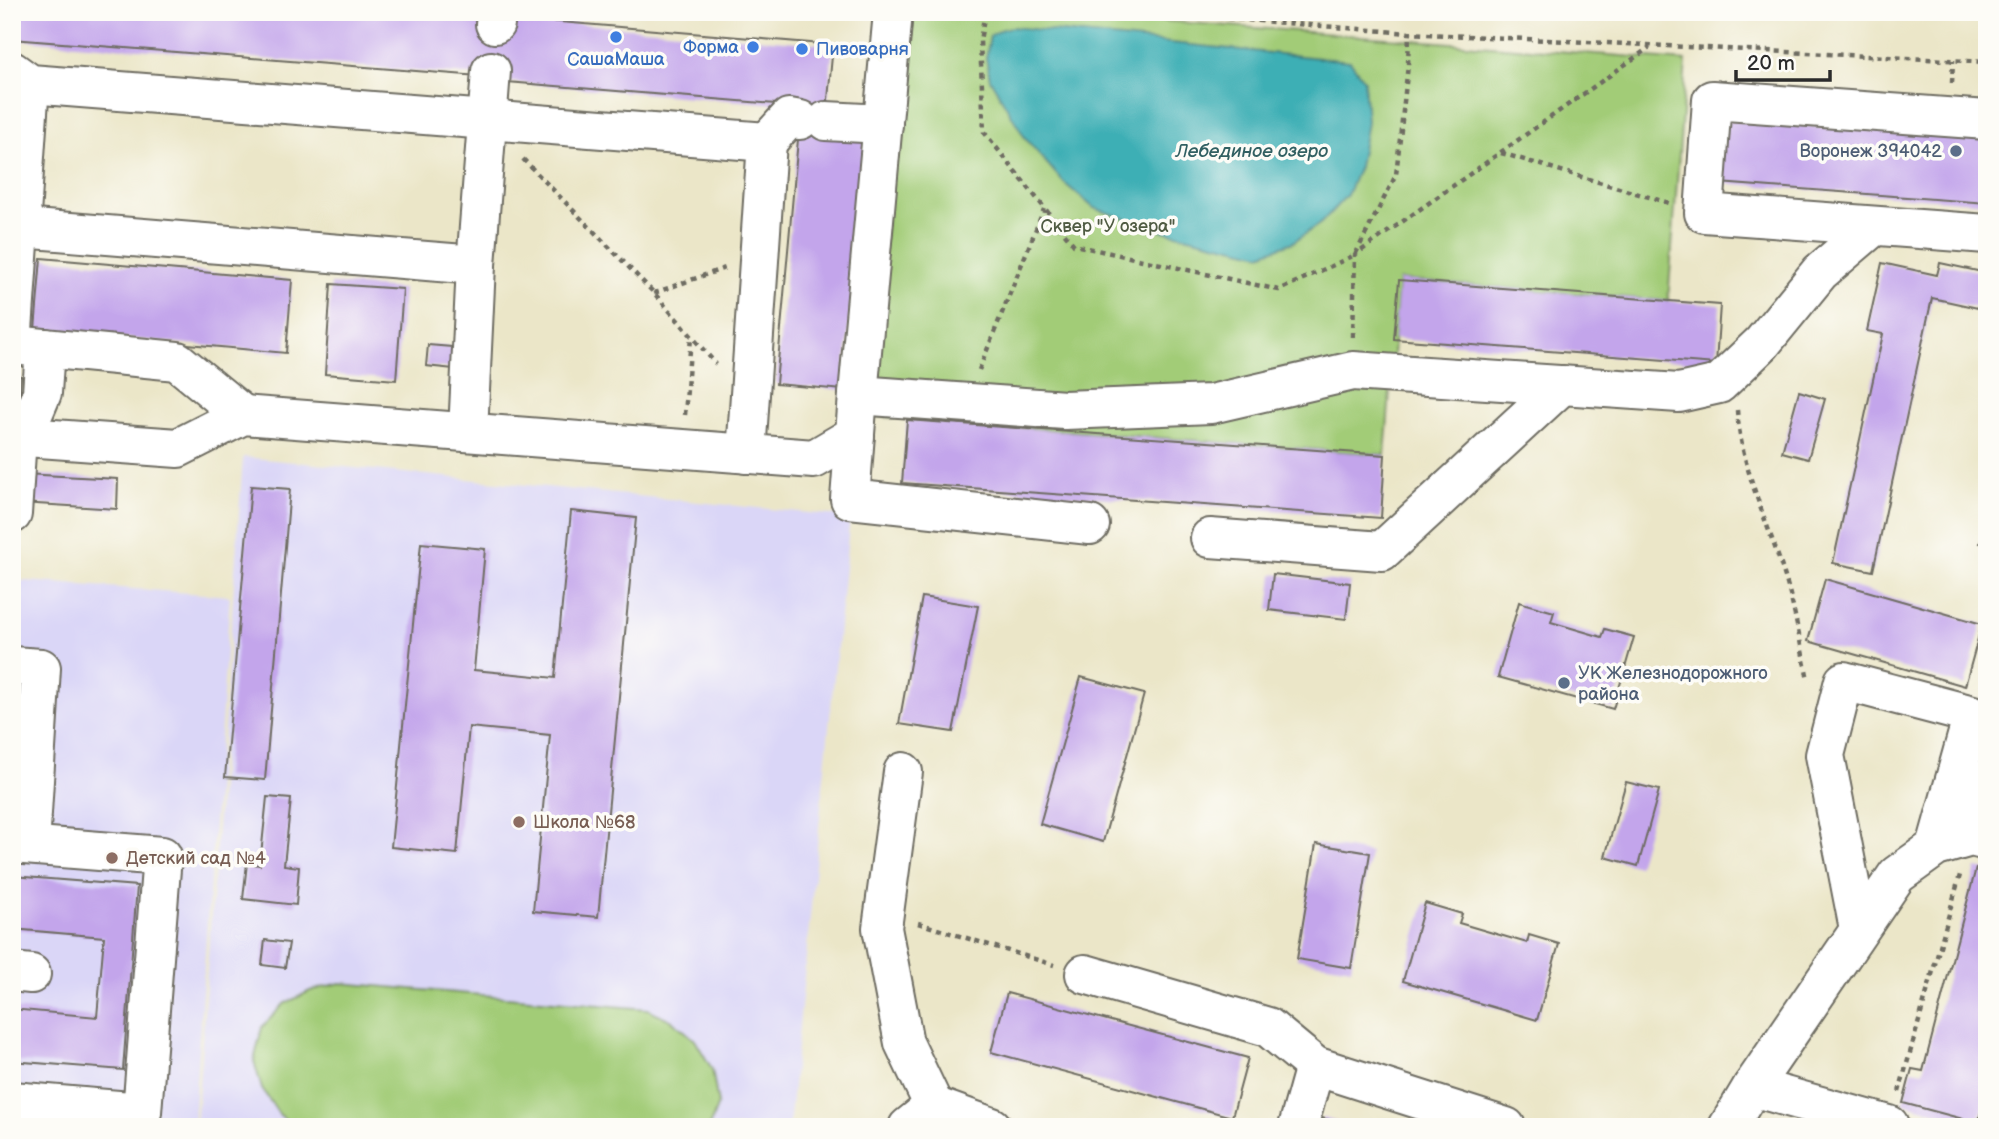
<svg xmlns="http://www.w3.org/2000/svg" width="1999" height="1139" viewBox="0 0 1999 1139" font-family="'Balsamiq Sans',sans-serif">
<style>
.built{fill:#dad6f7}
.green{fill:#a2cc77;stroke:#667c51;stroke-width:2}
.water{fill:#3dafb5;stroke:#346d70;stroke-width:2}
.building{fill:#c3a5eb}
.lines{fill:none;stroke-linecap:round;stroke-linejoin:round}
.minor-casing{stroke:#6e6c62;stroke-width:42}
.path{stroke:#6e6c62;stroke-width:4.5;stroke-dasharray:5 5;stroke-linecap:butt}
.minor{stroke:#fff;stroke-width:38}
.shop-dot{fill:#3f7fe0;stroke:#fdfcf7;stroke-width:2.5}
.service-dot{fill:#5c6f8a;stroke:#fdfcf7;stroke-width:2.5}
.education-dot{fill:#8d6e63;stroke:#fdfcf7;stroke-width:2.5}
.labels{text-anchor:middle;stroke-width:7;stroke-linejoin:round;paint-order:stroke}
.shop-label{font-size:18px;fill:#366cbe;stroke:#fdfcf7;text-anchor:end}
.service-label{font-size:18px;fill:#4e5e75;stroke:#fdfcf7;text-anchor:end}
.park-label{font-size:18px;fill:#4f5b42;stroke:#fdfcf7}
.education-label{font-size:18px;fill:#785e54;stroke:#fdfcf7;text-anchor:start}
.water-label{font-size:19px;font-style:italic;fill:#326062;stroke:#fdfcf7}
</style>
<rect width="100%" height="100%" fill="#fdfcf7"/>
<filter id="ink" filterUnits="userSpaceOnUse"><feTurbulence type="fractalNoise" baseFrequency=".0143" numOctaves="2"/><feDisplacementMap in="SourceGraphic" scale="14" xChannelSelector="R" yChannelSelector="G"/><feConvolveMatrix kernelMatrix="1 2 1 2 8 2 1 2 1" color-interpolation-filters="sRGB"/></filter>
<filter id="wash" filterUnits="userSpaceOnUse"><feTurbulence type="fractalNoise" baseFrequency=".00686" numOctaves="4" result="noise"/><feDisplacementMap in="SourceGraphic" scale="28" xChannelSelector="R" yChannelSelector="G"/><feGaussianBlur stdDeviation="1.57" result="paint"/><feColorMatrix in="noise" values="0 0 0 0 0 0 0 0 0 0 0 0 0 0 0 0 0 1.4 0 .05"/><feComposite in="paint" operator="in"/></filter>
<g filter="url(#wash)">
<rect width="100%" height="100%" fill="#ebe6c8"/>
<g class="built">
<path d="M243,457l607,60 -61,610h-593z"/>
<path d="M12,580l218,16 -37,531h-77l-104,-8z"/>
</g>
<g class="green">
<path d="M902,12h146l638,49 -18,240 -269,-21 -14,175 -514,-39z"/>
<path d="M340,983l308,26 25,12 22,19 17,29 6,35 -9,23h-415l-15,-13 -17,-25 -8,-28 8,-34 22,-23 26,-13z"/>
</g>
<path class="water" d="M1012,27l338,34 14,19 3,42 -8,45 -12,28 -26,28 -28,19 -32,12 -102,-24 -65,-22 -30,-25 -39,-45 -35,-59 -4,-21 4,-22 12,-7z"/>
<g id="blocks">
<g class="building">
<path d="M12,12h429l392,33 -8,87 42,3 -24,255 -67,-6 25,-278 -294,-24 -28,-6 -467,-37z"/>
<path d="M1723,120l264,19v64l-268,-20z"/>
<path d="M41,258l251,22 -6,73 -251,-23z"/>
<path d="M1882,263l55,12 3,-12 47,10v37l-55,-12 -59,273 -40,-8 50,-229 -16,-3z"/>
<path d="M1399,280l321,25 -4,59 -322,-25z"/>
<path d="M331,284l72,5 -7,91 -71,-6z"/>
<path d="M428,345l36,3 -1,22 -37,-4z"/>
<path d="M12,375l9,1 -2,36h-7z"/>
<path d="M1799,391l26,8 -17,60 -26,-7z"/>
<path d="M907,420l478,35 -4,63 -479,-35z"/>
<path d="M23,474l95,5 -1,30 -96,-6z"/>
<path d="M251,486l39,3 -25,291 -40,-3z"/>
<path d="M571,511l65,7 -38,399 -65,-6 17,-176 -81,-8 -12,127 -66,-7 30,-304 64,6 -11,121 81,8z"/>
<path d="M1986,524h1v21l-7,-2z"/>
<path d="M1273,574l77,9 -4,36 -77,-9z"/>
<path d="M1825,579l157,45 -17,62 -157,-45z"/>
<path d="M922,597l56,9 -25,126 -54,-8z"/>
<path d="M1519,602l35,10 -3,10 51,15 3,-8 29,8 -21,72 -115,-32z"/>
<path d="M1081,677l63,17 -41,148 -63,-18z"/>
<path d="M1626,782l33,8 -21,76 -33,-9z"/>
<path d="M267,797l24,2 -7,66 15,2 -3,38 -53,-6 4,-36 13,2z"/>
<path d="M1316,844l54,9 -19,115 -54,-9z"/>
<path d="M1976,868l11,2v220l-9,33 -75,-20 9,-34 11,2z"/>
<path d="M12,876l125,10 -14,184 -111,-9v-52l85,8 7,-80 -92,-8z"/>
<path d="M1425,903l37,11 -3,9 68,20 2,-8 30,9 -22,76 -134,-39z"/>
<path d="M265,940l24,3 -4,25 -23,-3z"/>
<path d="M1007,993l241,65 -16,59 -241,-65z"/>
<path d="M1322,1118l29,8v1h-31z"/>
</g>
</g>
</g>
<g filter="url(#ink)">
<use href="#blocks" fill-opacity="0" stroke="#6e6c62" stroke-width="2"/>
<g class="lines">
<g class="minor-casing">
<g id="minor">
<path d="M893,12l-35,383 -8,104 240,26"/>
<path d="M495,24l1,-12"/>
<path d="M12,71l18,13 737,58 22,-24 11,2"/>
<path d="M1987,120l-275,-20 -8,113 283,21"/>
<path d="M826,121l57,3"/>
<path d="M21,228l455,37"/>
<path d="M12,345l18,-261"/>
<path d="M13,345l164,16 66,54"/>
<path d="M858,395l207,15 146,-6 142,-33 326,22 40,-9 43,-41 58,-71 54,-46"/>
<path d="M468,432l8,-167 15,-194"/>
<path d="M12,436l166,12 65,-33 571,44 41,-24"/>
<path d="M746,454l21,-312"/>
<path d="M12,514l5,-77 5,-13 12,-12 8,-19 3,-45"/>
<path d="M1210,538l172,13 180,-166"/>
<path d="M12,666l29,2 -11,177"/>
<path d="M903,772l-21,156 22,115 30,63 58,21"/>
<path d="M1971,837l16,-58"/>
<path d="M12,844l150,12 -20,256 -130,-11"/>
<path d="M1859,929l-34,-174 19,-74 129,34 -37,132"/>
<path d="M12,972l19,2"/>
<path d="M1085,974l183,53 47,39 191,61"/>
<path d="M1752,1087l137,38"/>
<path d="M908,1127l26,-21"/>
<path d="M1298,1127l17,-61"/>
<path d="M1728,1127l24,-40 145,-212 39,-28 35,-10 16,4"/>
</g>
</g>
<g class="path">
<path d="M985,12l-5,29 4,91 90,113 205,45 76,-35 41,-80 12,-110 1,-32"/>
<path d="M1148,12l261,21 578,29"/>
<path d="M1952,83l1,-23"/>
<path d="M1501,153l168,50"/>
<path d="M523,159l131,134 62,71"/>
<path d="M654,293l71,-25"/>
<path d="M1353,337l2,-82 295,-208"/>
<path d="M979,370l65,-161"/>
<path d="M1737,410c4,58 30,110 47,164 11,34 16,70 24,105"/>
<path d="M685,415l6,-78"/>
<path d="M918,923l136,42"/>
<path d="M1899,1092l61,-217"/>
</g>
<use href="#minor" class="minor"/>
</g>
</g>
<g class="shop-dot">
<circle cx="616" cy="37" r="7"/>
<circle cx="753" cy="47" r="7"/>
<circle cx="802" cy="49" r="7"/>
</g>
<g class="service-dot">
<circle cx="1956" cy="151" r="7"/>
<circle cx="1564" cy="683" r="7"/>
</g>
<g class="education-dot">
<circle cx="519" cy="822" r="7"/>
<circle cx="112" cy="858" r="7"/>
</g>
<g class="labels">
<g class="shop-label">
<text x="739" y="53">Форма</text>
<text x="816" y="55" text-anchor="start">Пивоварня</text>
<text x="616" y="65" text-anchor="middle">СашаМаша</text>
</g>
<g class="service-label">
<text x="1942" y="157">Воронеж 394042</text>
<text x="1578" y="679" text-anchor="start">УК Железнодорожного<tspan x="1578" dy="21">района</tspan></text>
</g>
<g class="park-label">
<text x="1108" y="232">Сквер "У озера"</text>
</g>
<g class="education-label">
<text x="533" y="828">Школа №68</text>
<text x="126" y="864">Детский сад №4</text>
</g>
<g class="water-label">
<text x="1252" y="157">Лебединое озеро</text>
</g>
</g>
<rect width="1999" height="1139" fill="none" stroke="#fdfcf7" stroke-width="42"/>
<path d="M1736 70v10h94v-10" fill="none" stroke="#2b2b2b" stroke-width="3.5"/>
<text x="1747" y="70" font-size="21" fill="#2b2b2b" stroke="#fdfcf7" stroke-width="5" paint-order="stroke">20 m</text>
</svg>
